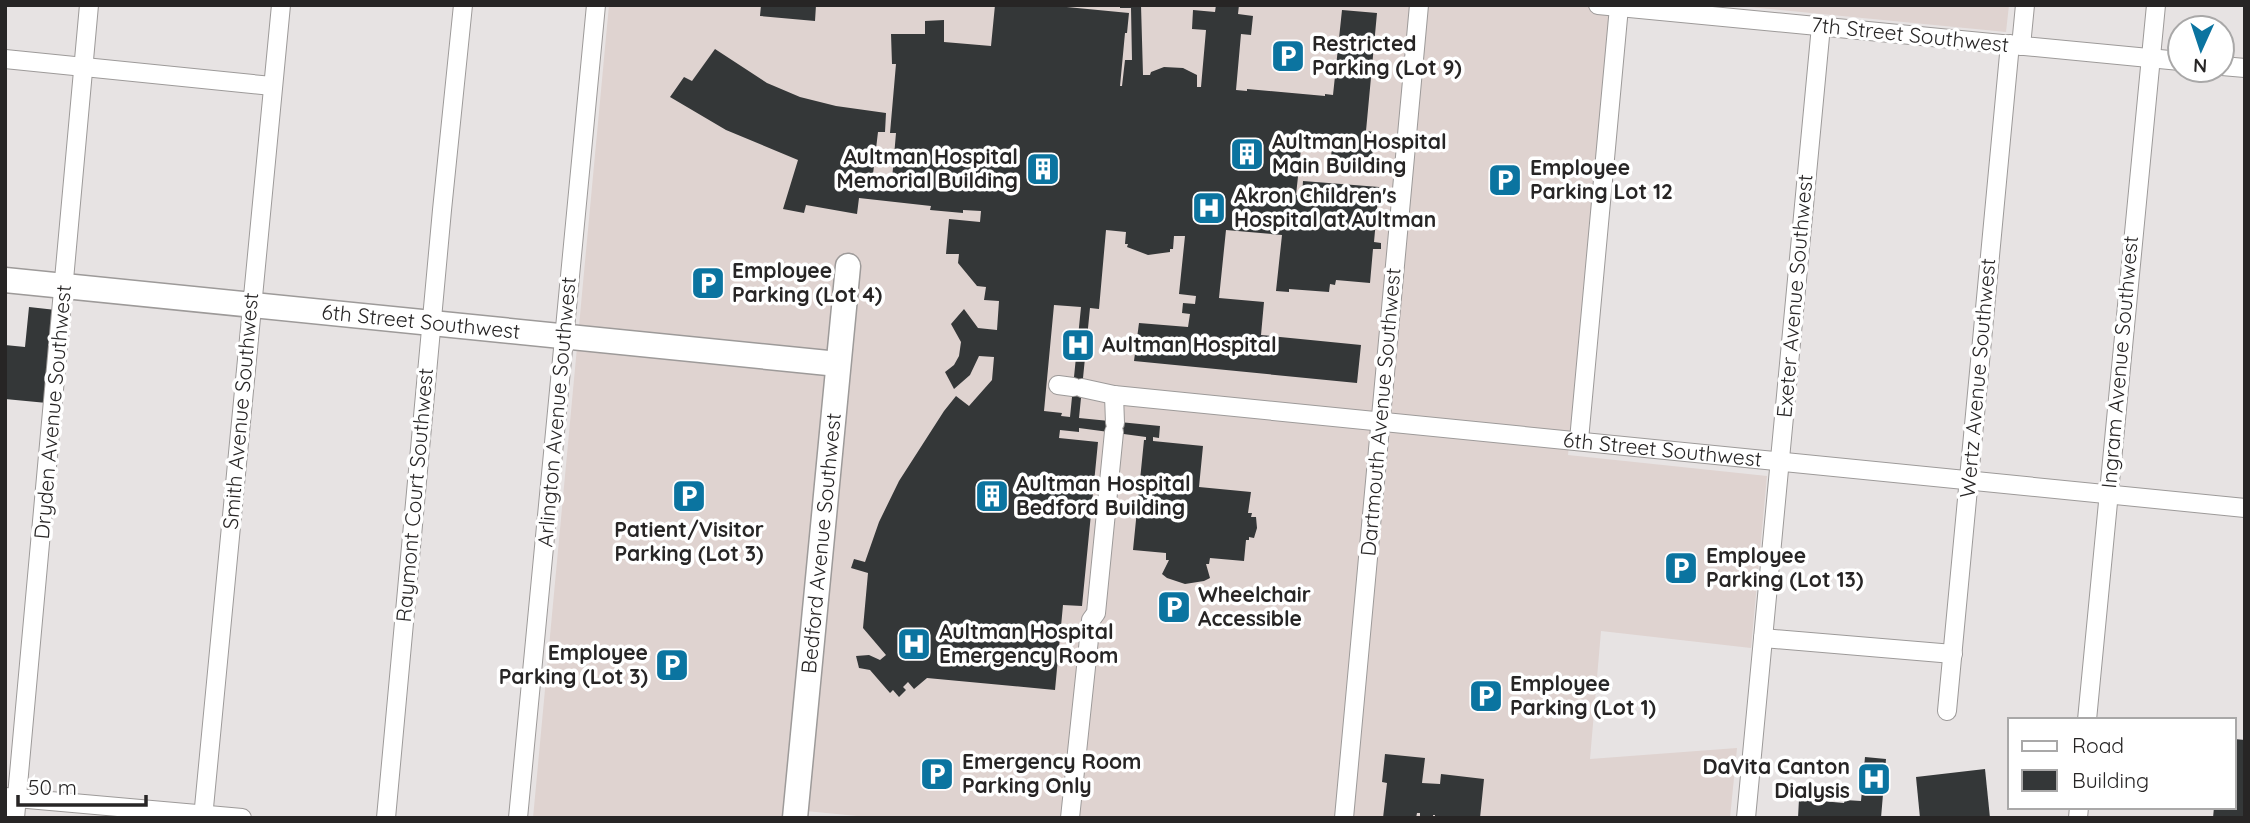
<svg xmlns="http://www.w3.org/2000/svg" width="2250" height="823" viewBox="0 0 2250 823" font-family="Quicksand,sans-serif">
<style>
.built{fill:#dfd3d0}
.building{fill:#343738;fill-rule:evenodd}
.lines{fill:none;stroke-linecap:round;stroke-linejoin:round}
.street-casing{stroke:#9d9a99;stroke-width:20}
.secondary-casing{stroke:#9d9a99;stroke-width:27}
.street{stroke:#fff;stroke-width:18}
.secondary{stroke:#fff;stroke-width:24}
.labels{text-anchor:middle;stroke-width:7;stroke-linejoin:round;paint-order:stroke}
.street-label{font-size:21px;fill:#272525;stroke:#fff}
.poi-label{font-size:21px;font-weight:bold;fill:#272525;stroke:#fff;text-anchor:start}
</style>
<rect width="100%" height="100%" fill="#e7e3e3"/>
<g class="built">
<path d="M609,5h1001l-42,450 199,21 -16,172 -150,-17 -11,128 147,-11 -7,70h-852l-93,-9 -1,9h-251z"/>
<path d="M1730,5h279l-3,27z"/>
</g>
<g class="building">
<path d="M761,5h55l-1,16 -55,-5z"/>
<path d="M995,5h51l83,8 -2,20h-2l-5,53h2l3,-26h7l-1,-52h-11v-3h21l2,70h7l1,-3 13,-5 19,1 14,7v12h4l5,-57 -14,-1 1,-19 22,2 1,-7h23l-1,9 15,2 -2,19 -10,-1 -5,56 11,1v-2l78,7v-2l8,1 9,-85 35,3 -11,118 9,1 -3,25h-8v3l-11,-1 -1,3 -14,-2 1,-3 -8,-1 2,-14 -9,-1 -1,9 -22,-1 -5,46h6l1,-14 76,6 -5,55 7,1v6h-8l-3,34 -34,-3 -1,5 -5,-1 -1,8 -40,-3v3l-13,-1 6,-56 -56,-5 -7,68 45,4 -3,33 100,10 -4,38 -223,-22 5,-38 49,4 2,-13 -8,-1 1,-10 12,1 1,-8 -17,-2 6,-58h-11l-1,13h-3v3l-22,3 -21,-8 1,-3h-3l1,-12 -20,-2 -7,79 -9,-1 -11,110 81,8 -1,12 -6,-1v4l50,5 -4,41 52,5 -3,21h4l-1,4h5l1,11 -3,10 -5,-1v3h-3l-2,21 -34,-3 -1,6h-3l4,14 -6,3 -19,3 -18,-6 -5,-4 7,-14h-3v-7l-33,-3 11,-110h2v-3l-67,-9v4l-19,-2 -1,8 39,4 -16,164 -19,-1 -8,85 -128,-12 -13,11 -6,-7 -5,5 3,3 -7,7 -6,-7 -3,3 -20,-23 -11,-2 -3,-12 13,-1 11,5 6,-5 -23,-27 5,-55 -17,-5 3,-9 11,3 14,-40 20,-41 45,-70 12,-15 13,10 23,-26 2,-23 -15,-1 -9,19 -16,14 -9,-17 9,-7 5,-9 2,-14 -10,-18 13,-15 14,19 19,2 2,-29 -15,-1 2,-13 -9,-1 -19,-23 1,-9h-13l3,-35 31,3 1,-11 -18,-1v3l-33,-3 1,-4 -72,-8 -2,16 -51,-9 -2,8 -21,-4 15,-49 -72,-30 -56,-33 14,-20 8,4 23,-32 52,34 33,14 36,9 50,7 -1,19h-7l-5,42 -11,-1 -2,15 31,3 5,-58h-6l6,-69h-4l-1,-30h34v-13l19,-1v22l47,4zM1054,305l27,2 -11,110 -9,-1 1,-3 -18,-2z"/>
<path d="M29,307l27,3 -9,93 -42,-4v-54l20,2z"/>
<path d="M2234,739l11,1v78h-32l1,-11h20z"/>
<path d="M1385,754l40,4 -3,25 18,1 1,-10 43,5 -4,39h-45v-3h-2v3h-13v-5h-3l-1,5h-33l4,-35 -5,-1z"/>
<path d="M1865,757l21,2 -5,59h-83l1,-19 45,4 1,-3 16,1z"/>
<path d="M1985,769l5,49h-70l-4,-41z"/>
</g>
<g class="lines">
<g class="street-casing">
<g id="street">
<path d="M1598,5l582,56"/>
<path d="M2021,46l4,-41"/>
<path d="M5,59l267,27"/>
<path d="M2222,66l23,2"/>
<path d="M1058,385l15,2"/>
<path id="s1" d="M1082,388l32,7 1131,113"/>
<path d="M1114,395l1,28"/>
<path d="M1579,440l40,-433"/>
<path d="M1763,638l190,16"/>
<path d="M1947,711l63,-667"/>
<path d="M2087,720l69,-715"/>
<path d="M5,797l237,21"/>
<path d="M15,818l74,-813"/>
<path d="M203,818l78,-813"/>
<path d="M386,818l56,-608 21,-205"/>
<path d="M518,818l78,-813"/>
<path d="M1070,818l21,-198 5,-7 18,-181"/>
<path d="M1344,818l75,-813"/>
<path d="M1746,818l75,-792"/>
<path d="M2078,818l1,-11"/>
</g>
</g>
<g class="secondary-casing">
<g id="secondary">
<path id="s2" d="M5,280l833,84"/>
<path id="s3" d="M795,818l53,-552"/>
</g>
</g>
<use href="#street" class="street"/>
<use href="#secondary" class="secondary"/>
</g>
<defs>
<g id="parking-square" transform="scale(1.75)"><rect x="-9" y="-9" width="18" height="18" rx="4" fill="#0b74a0" stroke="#fff"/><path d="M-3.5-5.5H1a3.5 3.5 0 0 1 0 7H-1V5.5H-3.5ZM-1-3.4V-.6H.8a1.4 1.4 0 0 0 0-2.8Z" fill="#fff"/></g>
<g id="building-square" transform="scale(1.75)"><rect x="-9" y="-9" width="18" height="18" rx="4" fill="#0b74a0" stroke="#fff"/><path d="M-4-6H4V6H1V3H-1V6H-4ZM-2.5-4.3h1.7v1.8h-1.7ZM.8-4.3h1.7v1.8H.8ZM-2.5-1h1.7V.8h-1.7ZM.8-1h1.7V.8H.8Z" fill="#fff"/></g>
<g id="hospital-square" transform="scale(1.75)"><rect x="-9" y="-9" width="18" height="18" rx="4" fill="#0b74a0" stroke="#fff"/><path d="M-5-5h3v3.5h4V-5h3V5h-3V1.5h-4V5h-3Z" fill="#fff"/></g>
</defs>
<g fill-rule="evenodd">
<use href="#parking-square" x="1288" y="56"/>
<use href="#building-square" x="1247" y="154"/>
<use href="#building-square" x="1043" y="169"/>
<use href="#parking-square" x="1505" y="180"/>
<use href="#hospital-square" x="1209" y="208"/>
<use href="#parking-square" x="708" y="283"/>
<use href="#hospital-square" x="1078" y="345"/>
<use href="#parking-square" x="689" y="496"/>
<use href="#building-square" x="992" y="496"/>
<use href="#parking-square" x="1681" y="568"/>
<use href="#parking-square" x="1174" y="607"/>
<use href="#hospital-square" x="914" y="644"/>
<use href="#parking-square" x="672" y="665"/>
<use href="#parking-square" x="1486" y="696"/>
<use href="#parking-square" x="937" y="774"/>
<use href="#hospital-square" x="1874" y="779"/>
</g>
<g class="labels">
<g class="street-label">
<text transform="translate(1910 35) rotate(6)" y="7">7th Street Southwest</text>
<text transform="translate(1795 296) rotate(-85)" y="7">Exeter Avenue Southwest</text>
<text dy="7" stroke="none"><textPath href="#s2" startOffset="418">6th Street Southwest</textPath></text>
<text transform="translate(2120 362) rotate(-85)" y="7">Ingram Avenue Southwest</text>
<text transform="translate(1978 378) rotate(-85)" y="7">Wertz Avenue Southwest</text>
<text transform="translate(241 411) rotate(-85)" y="7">Smith Avenue Southwest</text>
<text transform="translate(53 412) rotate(-85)" y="7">Dryden Avenue Southwest</text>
<text transform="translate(557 412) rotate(-85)" y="7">Arlington Avenue Southwest</text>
<text transform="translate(1381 412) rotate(-85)" y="7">Dartmouth Avenue Southwest</text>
<text dy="7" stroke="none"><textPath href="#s1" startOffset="584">6th Street Southwest</textPath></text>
<text transform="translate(415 495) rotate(-85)" y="7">Raymont Court Southwest</text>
<text dy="7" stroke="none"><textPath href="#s3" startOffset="276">Bedford Avenue Southwest</textPath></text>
</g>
<g class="poi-label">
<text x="1312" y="51">Restricted<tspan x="1312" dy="24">Parking (Lot 9)</tspan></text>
<text x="1272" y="149">Aultman Hospital<tspan x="1272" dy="24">Main Building</tspan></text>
<text x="1018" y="164" text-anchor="end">Aultman Hospital<tspan x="1018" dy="24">Memorial Building</tspan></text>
<text x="1530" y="175">Employee<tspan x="1530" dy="24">Parking Lot 12</tspan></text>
<text x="1234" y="203">Akron Children's<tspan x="1234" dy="24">Hospital at Aultman</tspan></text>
<text x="732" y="278">Employee<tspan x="732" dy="24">Parking (Lot 4)</tspan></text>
<text x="1102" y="352">Aultman Hospital</text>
<text x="1016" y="491">Aultman Hospital<tspan x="1016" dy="24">Bedford Building</tspan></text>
<text x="689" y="537" text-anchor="middle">Patient/Visitor<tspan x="689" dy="24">Parking (Lot 3)</tspan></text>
<text x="1706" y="563">Employee<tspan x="1706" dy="24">Parking (Lot 13)</tspan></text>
<text x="1198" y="602">Wheelchair<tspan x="1198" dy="24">Accessible</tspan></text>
<text x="939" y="639">Aultman Hospital<tspan x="939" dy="24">Emergency Room</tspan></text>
<text x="648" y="660" text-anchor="end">Employee<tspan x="648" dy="24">Parking (Lot 3)</tspan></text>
<text x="1510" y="691">Employee<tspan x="1510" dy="24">Parking (Lot 1)</tspan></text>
<text x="962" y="769">Emergency Room<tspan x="962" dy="24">Parking Only</tspan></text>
<text x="1850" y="774" text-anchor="end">DaVita Canton<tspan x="1850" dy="24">Dialysis</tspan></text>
</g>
</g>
<rect width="2250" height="823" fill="none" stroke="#272525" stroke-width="14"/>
<rect x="2008" y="718" width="228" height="91" fill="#ffffff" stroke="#a9a8a8" stroke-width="2"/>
<rect x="2022" y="741" width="35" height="10" fill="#ffffff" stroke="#a9a8a8" stroke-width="2"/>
<text x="2072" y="753" font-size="21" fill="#272525">Road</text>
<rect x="2022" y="770" width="35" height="21" fill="#343738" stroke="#a9a8a8" stroke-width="2"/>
<text x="2072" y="788" font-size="21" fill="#272525">Building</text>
<g transform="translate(2201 49) rotate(183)"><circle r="33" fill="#ffffff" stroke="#a9a8a8" stroke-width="2"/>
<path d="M0-5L12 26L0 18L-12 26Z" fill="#0b74a0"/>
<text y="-10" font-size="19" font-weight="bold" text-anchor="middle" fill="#272525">N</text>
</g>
<path d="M18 795v10h128v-10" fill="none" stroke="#272525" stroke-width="3.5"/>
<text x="28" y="795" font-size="21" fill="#272525" stroke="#ffffff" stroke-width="5" paint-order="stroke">50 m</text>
</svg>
